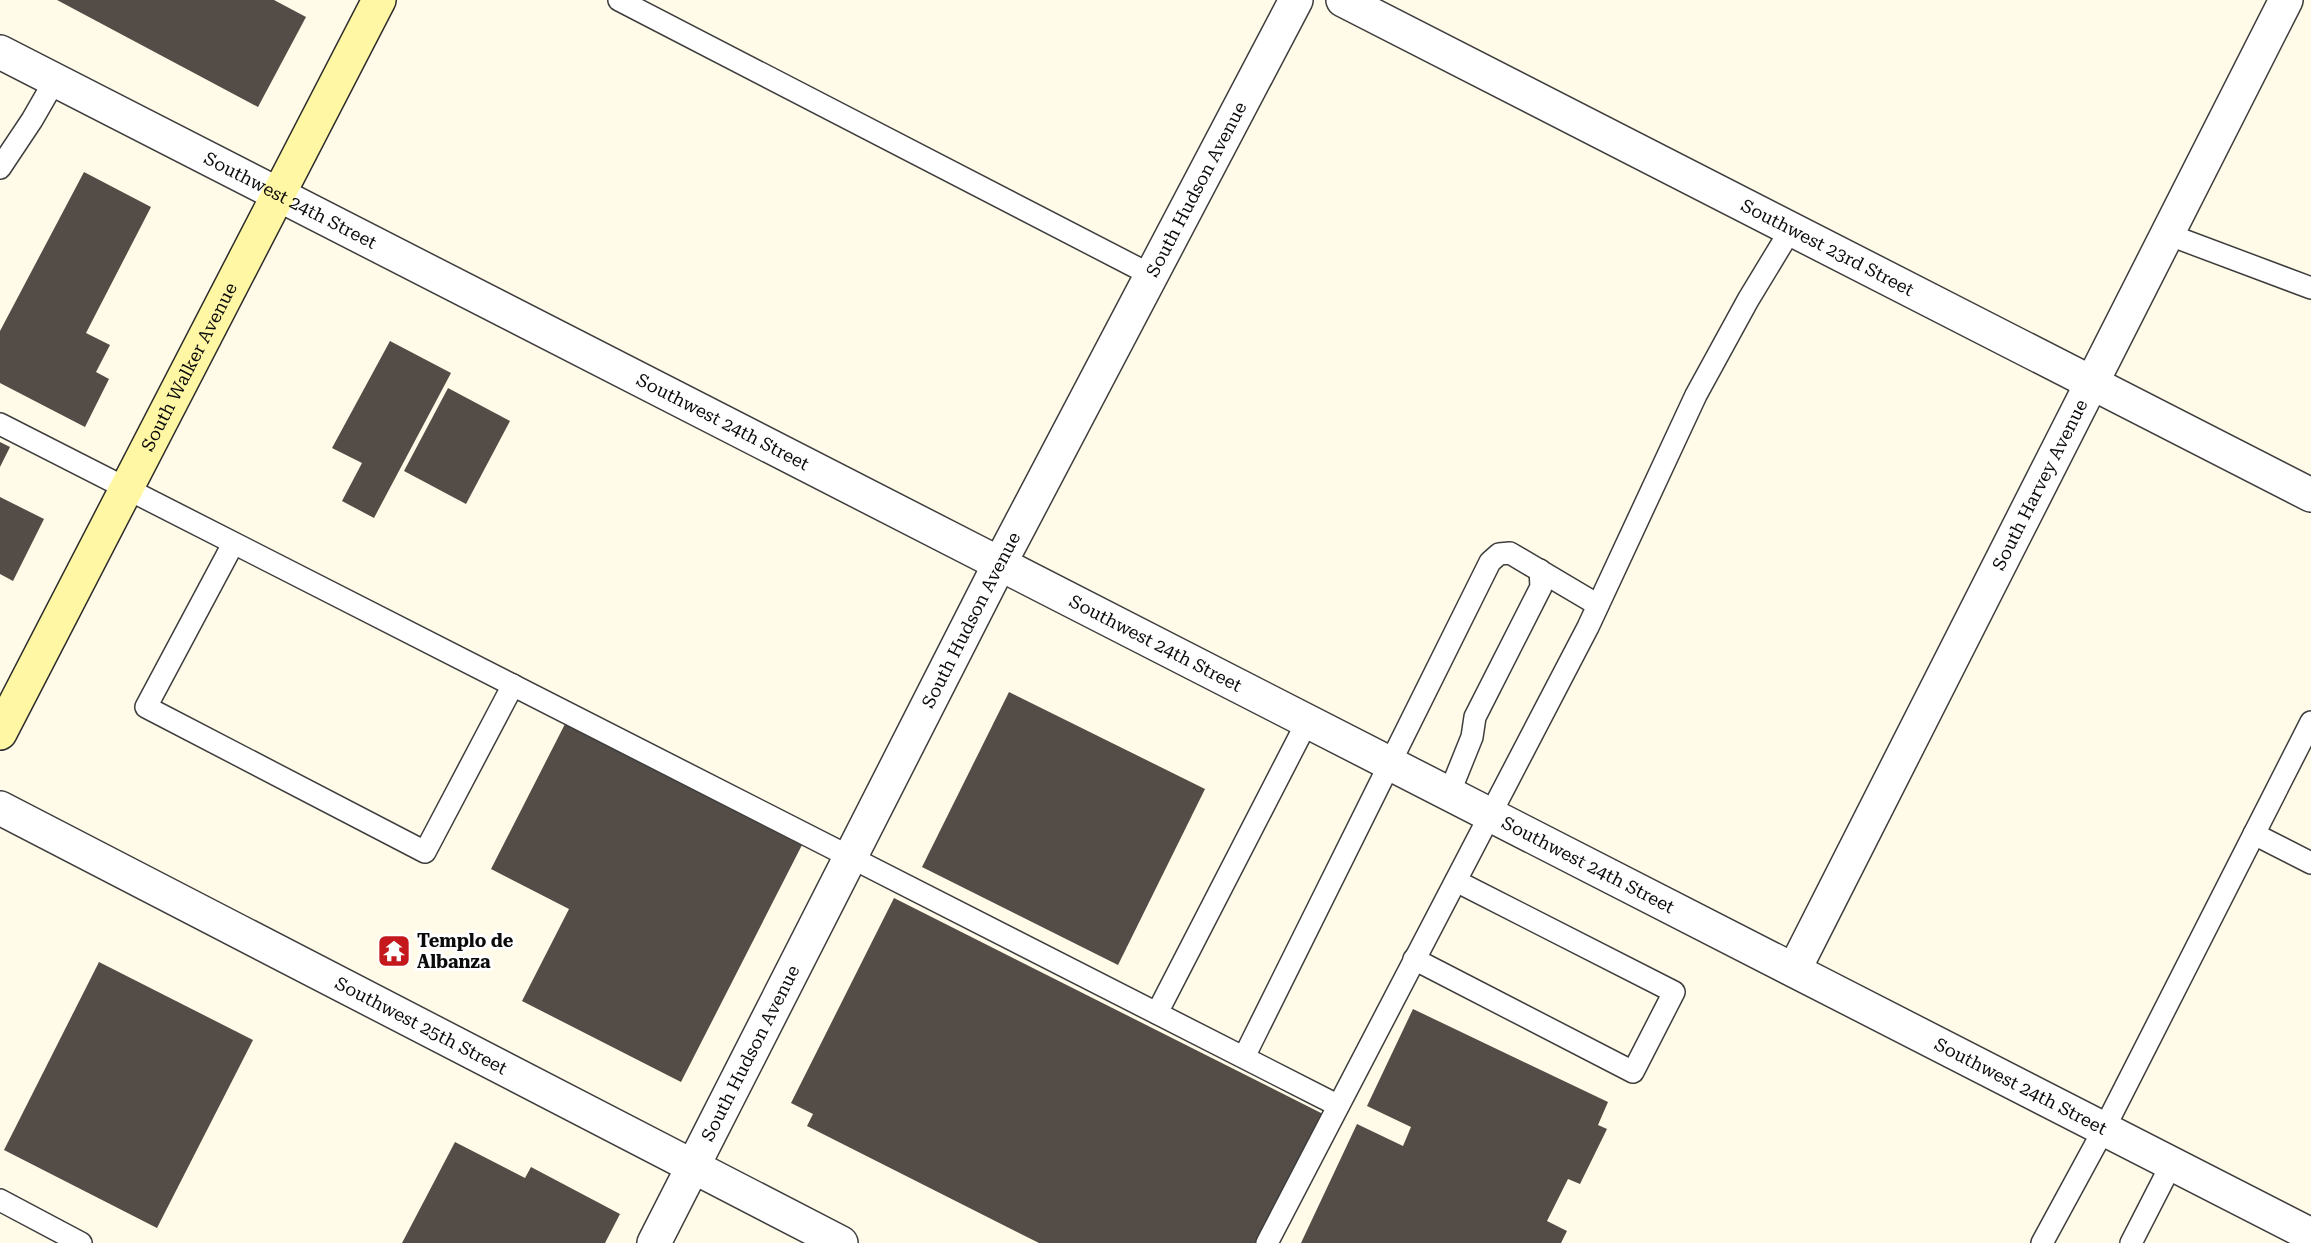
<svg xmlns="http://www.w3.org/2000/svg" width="2311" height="1243" viewBox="0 0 2311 1243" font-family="'Roboto Serif',serif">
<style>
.building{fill:#544c46}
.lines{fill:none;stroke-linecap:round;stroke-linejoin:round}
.service-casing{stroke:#3e3e3e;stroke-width:24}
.minor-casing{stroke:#3e3e3e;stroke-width:36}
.tertiary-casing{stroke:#3e3e3e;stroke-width:36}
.secondary-casing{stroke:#2d2d2d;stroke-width:36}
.service{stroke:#fff;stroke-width:21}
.minor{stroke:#fff;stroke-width:33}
.tertiary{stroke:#fff;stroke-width:33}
.secondary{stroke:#fff7a3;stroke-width:33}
.labels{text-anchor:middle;stroke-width:6;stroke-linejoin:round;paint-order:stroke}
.street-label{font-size:18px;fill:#0b0b0b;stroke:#fff}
.poi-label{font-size:18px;font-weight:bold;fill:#0b0b0b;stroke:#fff;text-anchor:start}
</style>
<rect width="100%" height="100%" fill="#fffbe8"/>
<g class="building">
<path d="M57,0h217l32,17 -48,90z"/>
<path d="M84,172l67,35 -65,126 24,12 -14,27 13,7 -24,48 -85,-44v-52z"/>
<path d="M390,341l61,32 -77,145 -32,-17 20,-38 -30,-15z"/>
<path d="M448,388l62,33 -44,83 -62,-33z"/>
<path d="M0,442l10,5 -10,20z"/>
<path d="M0,497l44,22 -31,62 -13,-7z"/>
<path d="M1009,692l196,97 -87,176 -196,-98z"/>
<path d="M565,724l237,121 -121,237 -159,-81 47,-92 -78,-40z"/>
<path d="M894,898l433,218 -64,127h-224l-232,-117 6,-12 -22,-11z"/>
<path d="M99,962l154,78 -96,188 -153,-78z"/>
<path d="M1413,1009l195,93 -10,23 9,4 -27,55 -12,-5 -21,42 20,10 -6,12h-260l56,-119 46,22 8,-19 -44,-21z"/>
<path d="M455,1142l70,36 6,-11 89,47 -15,29h-203z"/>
</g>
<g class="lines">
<g class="service-casing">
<g id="service">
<path d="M619,0l532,275"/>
<path d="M0,168l32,-48 23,-40"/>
<path d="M2167,234l144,54"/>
<path d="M0,424l1337,681"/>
<path d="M233,544l-87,163 279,145 88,-167"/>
<path d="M1449,794l23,-57 3,-20 66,-130 -1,-17"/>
<path d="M2254,834l57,29"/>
<path d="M1414,959l219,113 41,-80 -218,-111"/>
<path d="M1157,1013l150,-291"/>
<path d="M1244,1057l246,-495 9,-8 11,-1 88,52"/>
<path d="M0,1200l81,43"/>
<path d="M1267,1243l321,-616 108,-232 52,-95 43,-71"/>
<path d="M2042,1243l62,-114 207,-407"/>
<path d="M2131,1243l41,-80"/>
</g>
</g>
<g class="minor-casing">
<g id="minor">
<path id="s1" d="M1343,0l968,495"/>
<path id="s2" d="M0,52l2311,1183"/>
<path id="s3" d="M654,1243l345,-678 297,-565"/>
</g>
</g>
<g class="tertiary-casing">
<g id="tertiary">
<path id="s4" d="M0,808l841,435"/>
<path id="s5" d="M1794,970l492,-970"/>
</g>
</g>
<g class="secondary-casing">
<g id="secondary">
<path id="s6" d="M0,733l379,-733"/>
</g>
</g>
<use href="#service" class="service"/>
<use href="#minor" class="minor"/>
<use href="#tertiary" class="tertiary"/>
<use href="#secondary" class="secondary"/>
</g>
<defs>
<g id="temple-square" transform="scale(1.725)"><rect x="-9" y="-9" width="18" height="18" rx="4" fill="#c5181d" stroke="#fff"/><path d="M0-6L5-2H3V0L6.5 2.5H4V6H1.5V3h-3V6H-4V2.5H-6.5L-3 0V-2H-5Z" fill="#fff"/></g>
</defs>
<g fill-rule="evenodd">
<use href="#temple-square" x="394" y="951"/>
</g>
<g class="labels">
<g class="street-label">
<text dy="6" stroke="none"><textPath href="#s3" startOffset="1185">South Hudson Avenue</textPath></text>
<text dy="6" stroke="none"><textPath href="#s2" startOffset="326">Southwest 24th Street</textPath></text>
<text dy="6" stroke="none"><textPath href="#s1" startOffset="544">Southwest 23rd Street</textPath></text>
<text dy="6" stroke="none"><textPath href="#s6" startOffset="412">South Walker Avenue</textPath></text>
<text dy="6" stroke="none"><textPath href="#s2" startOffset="812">Southwest 24th Street</textPath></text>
<text dy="6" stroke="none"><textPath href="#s5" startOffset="544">South Harvey Avenue</textPath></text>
<text dy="6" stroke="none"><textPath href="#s3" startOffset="699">South Hudson Avenue</textPath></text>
<text dy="6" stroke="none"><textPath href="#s2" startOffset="1298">Southwest 24th Street</textPath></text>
<text dy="6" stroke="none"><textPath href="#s2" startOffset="1784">Southwest 24th Street</textPath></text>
<text dy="6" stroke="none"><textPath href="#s4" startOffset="474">Southwest 25th Street</textPath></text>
<text dy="6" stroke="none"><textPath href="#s3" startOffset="213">South Hudson Avenue</textPath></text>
<text dy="6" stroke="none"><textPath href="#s2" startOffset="2270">Southwest 24th Street</textPath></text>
</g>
<g class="poi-label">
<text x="417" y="947">Templo de<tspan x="417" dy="21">Albanza</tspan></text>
</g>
</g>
</svg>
